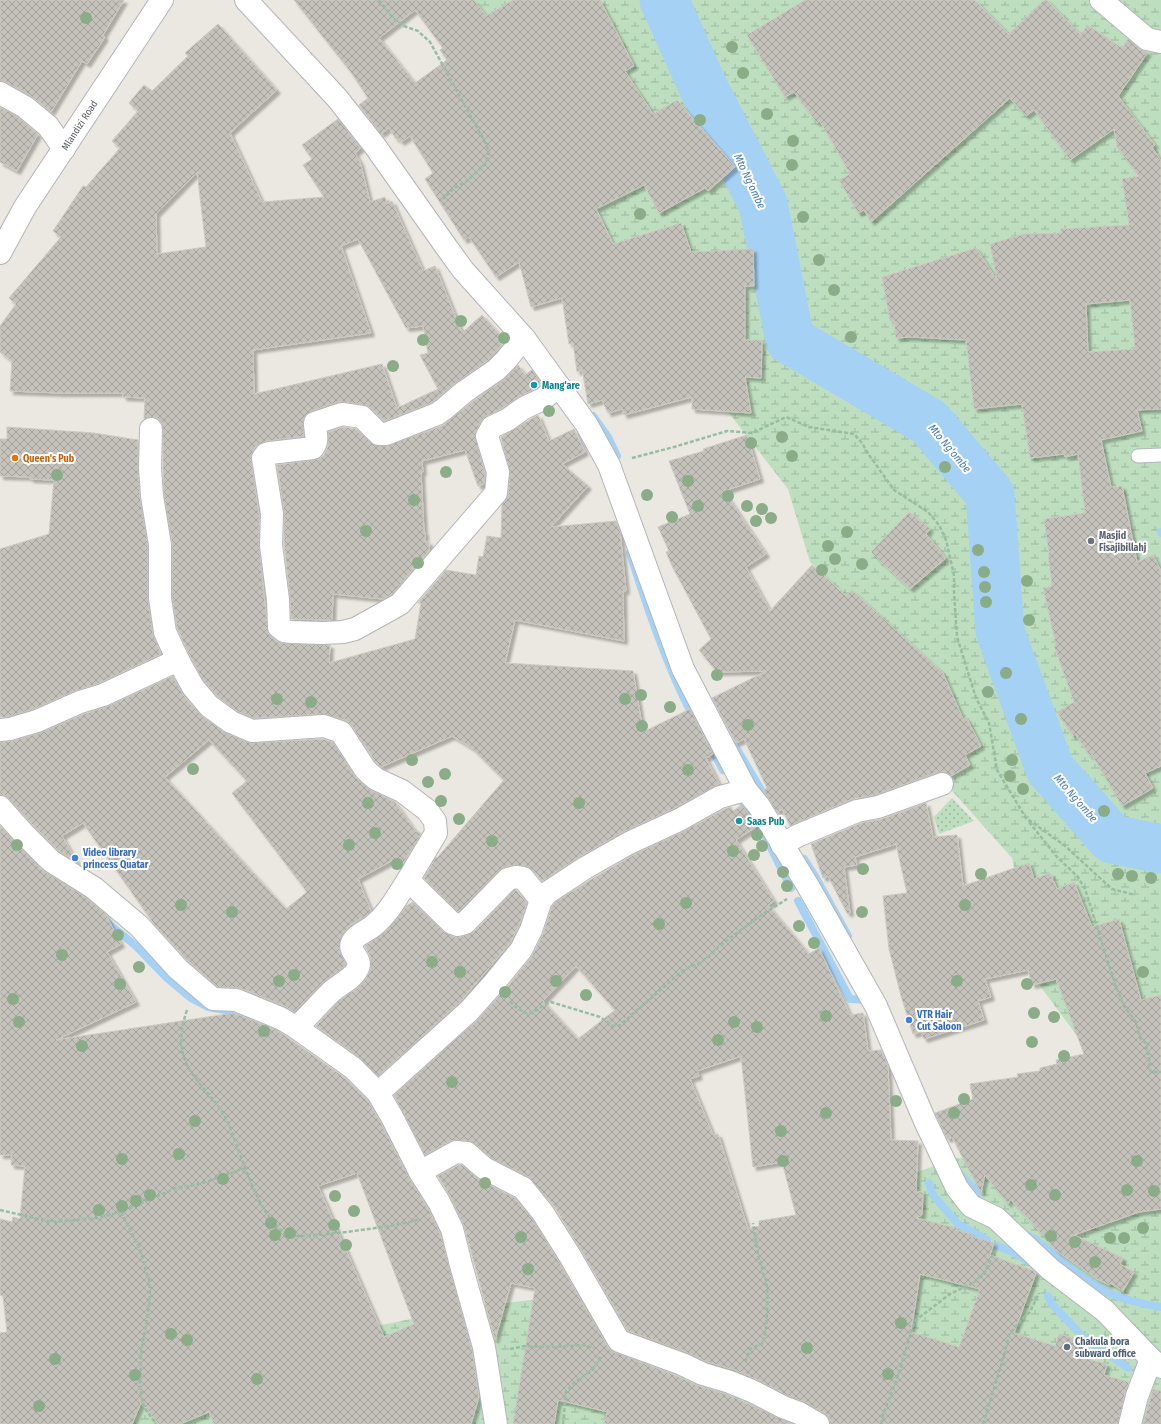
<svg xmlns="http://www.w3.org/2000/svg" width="1161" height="1424" viewBox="0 0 1161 1424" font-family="'Fira Sans Condensed',sans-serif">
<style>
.grass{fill:url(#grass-dots)}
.wetland{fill:url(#wetland-marsh)}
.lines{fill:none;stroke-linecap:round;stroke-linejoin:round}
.stream{stroke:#a5d1f5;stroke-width:8}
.river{stroke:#a5d1f5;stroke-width:49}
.building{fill:url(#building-cross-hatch);stroke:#cec9bf;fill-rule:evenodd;filter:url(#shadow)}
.lane-casing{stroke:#b3b5b9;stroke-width:15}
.street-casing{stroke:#b3b5b9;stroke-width:24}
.secondary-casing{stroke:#b2b4b9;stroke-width:24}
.path{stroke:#97bda2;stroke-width:2.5;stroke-dasharray:4 2;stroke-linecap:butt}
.lane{stroke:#fff;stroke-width:13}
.street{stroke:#fff;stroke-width:22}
.secondary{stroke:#fff;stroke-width:22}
.tree{fill:#8aac87}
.culture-dot{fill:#0f9aa8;stroke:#fff;stroke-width:1.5}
.food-dot{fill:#e8710a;stroke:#fff;stroke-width:1.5}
.worship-dot{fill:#6b7280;stroke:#fff;stroke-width:1.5}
.shop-dot{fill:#3f7fe0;stroke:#fff;stroke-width:1.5}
.service-dot{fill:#5c6f8a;stroke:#fff;stroke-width:1.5}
.labels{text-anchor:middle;stroke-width:4;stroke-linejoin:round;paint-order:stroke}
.street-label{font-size:10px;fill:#595b5f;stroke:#fff}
.culture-label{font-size:10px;font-weight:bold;fill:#0d838f;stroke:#fff;text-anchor:start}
.food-label{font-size:10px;font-weight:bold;fill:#c56008;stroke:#fff;text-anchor:start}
.worship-label{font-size:10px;font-weight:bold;fill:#5b616d;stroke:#fff;text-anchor:start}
.shop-label{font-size:10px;font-weight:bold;fill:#366cbe;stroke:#fff;text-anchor:start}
.service-label{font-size:10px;font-weight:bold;fill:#4e5e75;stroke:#fff;text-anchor:start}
.water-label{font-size:11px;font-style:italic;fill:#4979ac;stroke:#fff}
</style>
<defs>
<pattern id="grass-dots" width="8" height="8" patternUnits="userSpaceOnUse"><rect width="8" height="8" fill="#bedfbf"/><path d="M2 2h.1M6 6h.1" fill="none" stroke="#9db89e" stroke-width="1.8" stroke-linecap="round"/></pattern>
<pattern id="wetland-marsh" width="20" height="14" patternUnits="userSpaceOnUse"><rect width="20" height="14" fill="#bedfbf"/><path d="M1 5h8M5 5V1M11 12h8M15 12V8" fill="none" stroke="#9db89e"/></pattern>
<pattern id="building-cross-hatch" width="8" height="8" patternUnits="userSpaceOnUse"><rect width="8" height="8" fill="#c5c2bc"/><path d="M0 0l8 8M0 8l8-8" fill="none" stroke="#a3a19c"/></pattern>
<filter id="shadow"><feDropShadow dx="3.5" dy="3.5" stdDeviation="1" flood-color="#0004"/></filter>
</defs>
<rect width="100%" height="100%" fill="#eae8e0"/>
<path class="grass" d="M952,798l22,23 -35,13 -5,-17z"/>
<path class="wetland" d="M413,0h748v1424h-1161v-82l197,21 267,-55 133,-16 358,-134 147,-6 -4,-88 -58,-78 -28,-128 -98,-110 -49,-135 -55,-51 -22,-73 -139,-179 -95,-182z"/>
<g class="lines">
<g class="stream">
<path d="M593,416l15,21 9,19"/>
<path d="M1161,532v1"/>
<path d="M630,553c15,48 31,96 52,141 12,26 28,51 41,76"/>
<path d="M735,746l35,59"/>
<path d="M741,800l22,32 28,56"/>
<path d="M17,839l6,10 14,12"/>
<path d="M804,859l12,19 32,58"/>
<path d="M46,869l21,19"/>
<path d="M798,901l52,98 20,1"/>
<path d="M104,920l32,26 31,32 24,20 17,9 28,5 11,9"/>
<path d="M960,1174l18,20"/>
<path d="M929,1183l4,12 25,29 29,16"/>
<path d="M1026,1235l9,4c23,19 46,40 72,53 16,8 36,12 54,15"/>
<path d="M998,1246l17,7 12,8"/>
<path d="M1048,1296l3,7 31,33 46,32"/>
</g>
<path class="river" d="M664,0l39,87 60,117 27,136 139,82 61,72 10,137 50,138 62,70 49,10"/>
</g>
<g class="building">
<path d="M0,0h124l-21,35 2,2 -18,27 -5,-3 -31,51 -20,-16 -25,-14 -6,-1z"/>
<path d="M294,0h180l12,16 27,-16h87l34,66 -9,5 28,43 24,-14 58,67 -27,24 -3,-3 -46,25 -15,-28 -48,24 17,35 68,-21 10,29 62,-3 1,37h-9v54h17l-1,38 -16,-1 6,36 -59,-4v-12l-68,18 -2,-6 -14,4 -6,-13 -14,4 -6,-35 -5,3 -4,-29 -4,1 -7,-46 -31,9 -12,-45 -23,15 -27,-40 -5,3 -39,-61 8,-6 -23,-37 -9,6 -3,-4 -2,1 -7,-11 -8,6 -22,-29 9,-7 -18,-27zM415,10l28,38 -3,2 7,10 -32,23 -36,-45z"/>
<path d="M805,0h170l34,34 35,-34h3l34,35 6,-10 35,23 6,-9 11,10 9,3 -30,44 37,49 -3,2 9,14v248l-24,1 5,21 -41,9 10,47 11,-1 15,76 16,-7 8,16v195l-16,7 8,15 -31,18 -30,-51 -2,1 -15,-22 -2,2 -16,-24 17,-10 -20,-56 2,-1 -13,-57 9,-2 -4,-31h1l-5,-36 41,-6 -7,-59 -13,3 -1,-3 -34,4 -8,-54 -48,5 -8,-69 -56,-3 -14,1 -2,-17h-4l-8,-44 94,-29 21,32 -7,-36 34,-10 37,-1 -1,-4 69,-4 -7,-46 17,-3 -22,-29 -3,-18 -44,31 -36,-50 -8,6 -16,-18 -139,124 -7,-12 -6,3 -19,-33 11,-6 -30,-53 -3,2 -23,-31 -9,5 -38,-62zM1130,300l5,49 -47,3 -2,-48z"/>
<path d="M218,24l59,66 -47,43 32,69 62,-5 -21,-32 9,-6 -10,-14 36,-26 23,29 -6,5 5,9 10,40 15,-5 2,7 5,-3 31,70 12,-5 27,67 20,-18 19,21 -4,3 5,6 -14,15 -31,22 -26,21 -47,18 -13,-13 -7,-3 -20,-3h-6l-27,9 -6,5 -2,8 1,12 -37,5 -11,5 -5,9v5l8,55v31l9,87 8,8 6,2 48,2 -1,18 86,-24 6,-36h-3l28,-33 30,5 3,-19 4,1 4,-21 14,2 1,-33 6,-10 2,-22 -9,-36 37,-22 11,26 25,-12 11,23 -23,12 26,22 -37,41 65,-6 4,10 6,60h-3l1,50 -109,-21 -10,43 128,8 10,61 47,-23 23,45 -7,4 13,26 -46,25 -50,23 -44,25 -37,24 -9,-11 -8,-4 -12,-1 -8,2 -6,3 -41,42 -34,-34 12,-21 1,1 67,-78 -32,-32 -20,-12 -71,31 -6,-6 -24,-36 -6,-5 -22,-6 -69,4 -17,-7 -19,-14 -15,-17 -14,-26 -12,-26 -5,-31v-54l-8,-48 -1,-27v-39l-1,-6 -5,-5 -6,-1 -7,2 1,-21 -22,-1v-4h-62l-51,-2 2,-30 -12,-9v-26l16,-22 -7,-6 52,-61 -8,-6 30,-45 3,1 34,-39 -8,-7 26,-30 -9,-8 15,-18 8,6 36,-35 -3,-3zM197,172l9,75 -49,7 -1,-40zM358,239l48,89 17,-2 5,27 -8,2 18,34 -41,19 -15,-44 -128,30 -1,-44 118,-17 -30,-87z"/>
<path d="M0,107l18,10 20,17 -21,37 -17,-9z"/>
<path d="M518,365l7,10 7,-5 10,14 -6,4 -19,10 -16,11 -14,7 -6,5 -6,14 10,38 -1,11 -6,2 -13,-36 -43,11 1,11h-2l3,60h1v10h4v9l-37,43 -9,5 -50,-5 -1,26 -41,-1 -1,-21 -6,-54v-32l-7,-47 37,-5 5,-1 5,-4 4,-9v-14l15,-5 13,2 18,16 12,1 56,-20 30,-24 31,-22z"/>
<path d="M7,427l87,6 44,7v28l2,29 8,49v54l5,34 8,20 -62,29 -24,8 -42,18 -25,8h-8v-168l49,-15 5,-54 -24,-1v-2l-30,-1v-37h7z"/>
<path d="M747,435l13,44 -36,12 42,63 -20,13 24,44 42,-46 34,31 6,-6 91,83 20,46 3,-2 15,29 -16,9 5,10 -19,11 -6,-4h-7l-63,23 -23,4 -62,27 -8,-17 -5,3 -14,-21 4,-3 -23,-49 -8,4 -24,-45 55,-27 -50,1 -18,-22 12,-11 -39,-73 -6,-14 3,-1 -11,-24 32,-13 -21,-53 35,-10 -1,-2z"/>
<path d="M909,512l21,17 -4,5 20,24 -36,31 -39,-37z"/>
<path d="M173,676l10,19 19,21 22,16 23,10 6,1 69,-4 11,3 23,36 15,12 24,12 21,30 2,-1 3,3 -19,31 -7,-6 -37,20 13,32 -7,6 -15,9 -7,10 -3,13 7,15 -4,5 -20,14 -28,29 -9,-6 -45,-18 -22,-1 -31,-27 -33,-36 -71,-101 -21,13 15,26 -18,-11 -26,-26 -24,-26 -5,-4h-4v-53l13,-1 29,-9 42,-18 24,-8zM209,740l38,41 -15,12 75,99 -21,17 -121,-132z"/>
<path d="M926,803l7,34 24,-2 6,51 66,-23 5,16 16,-6 7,16 17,-7 18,45 27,-8 22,81 20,-5v214l-22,3 -65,23 49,23 -3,6 14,8 -11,19 -13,-8 -1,2 -12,-6 -40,-28 -47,-52 -2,5 -23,-29 -4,18 -29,-56 -5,2 -12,-26 38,-14 -3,-15 48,-7 -1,-3 23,-3v-3l17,-4 -1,-4 28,-6 -28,-75 -24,6 -4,-15 -43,9 6,18 -13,4 6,19 -60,19 -3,-7 -8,2 -12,-38 -12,-47 -6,-53 24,-3 -11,-49 -41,13 2,8 -13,2 6,46h-3l-19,-37 -5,2 -12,-34 50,-21 21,-4z"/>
<path d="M742,805l15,21 -21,14 38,61 -6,4 41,49 10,-6 31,67 13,-2 5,38 13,-1 7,16 3,74 27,1 -2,51h7l-1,23 -6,3 41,10 -1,2 16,4 -1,2 23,7 -4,12 44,16 2,2 -22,60 41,13 4,-12 21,6 -4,16 31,8 -3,11 25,7 -4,11 -7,31h-288l-1,-6 -5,-5 -19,-11 -17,-6 -30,-16 -23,-10 -28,-8 -21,-10 -58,-21 -47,-81 -27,-44 -25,-29 -38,-19 -16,-14 -7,-3 -11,-1 -7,1 -25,14 -31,-60 83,-75 27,-29 28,-35 11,-22 9,-28 3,-4 37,-23 43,-25 49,-23 41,-22 6,-2 2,4zM576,966l39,44 -37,29 -35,-38zM741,1056l12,111 29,-5 14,53 -37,6v5l-11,3 -30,-95 -5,1 -23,-56 9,-3 -2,-5zM920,1274l60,15 -21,58 -48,-15z"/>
<path d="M0,826l42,44 45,28 18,15 16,31 -14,8 29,50 -80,38 178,-27 41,16 12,8 58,41 23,23 13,22 28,55 19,30 12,25 32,117 7,47 -8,27h-257l-5,-12 -29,12h-21l-18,-21 -9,21h-132v-91l7,-1 -4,-36 -3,-1v-76l12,3 1,-5 7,2 5,-53 -14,-1 1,-10h-12zM357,1173l57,151 -30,13 -66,-151z"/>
<path d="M514,890h2l11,13 -8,22 -9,18 -50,59 -82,74 -18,-18 -44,-32 23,-25 18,-13 8,-8 5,-9 1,-8 -1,-7 -5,-10 22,-16 19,-24 7,-4 31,30 10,5h7l13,-5z"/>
<path d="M459,1165h3l16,14 37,19 18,22 26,42 49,85 6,5 63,24 22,10 27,8 67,30h-190l5,-12 -50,-12 -4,24h-41l22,-136 -24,-5 -16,57 -31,-114 -14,-30 -12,-20z"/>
<path d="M1153,1389l8,2v33h-18z"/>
</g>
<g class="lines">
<g class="lane-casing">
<path id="lane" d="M1138,456l23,-1"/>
</g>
<g class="street-casing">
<g id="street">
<path d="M1101,0l46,39 14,3"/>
<path d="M0,93l25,14 23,19 16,23"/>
<path d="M524,338l-18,22 -10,10 -32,22 -20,17 -7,5 -51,20h-7l-17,-17 -20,-3 -27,9c0,10 4,17 -2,25l-43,5 -4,1 -3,4 9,56 -1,31 7,55 1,27 5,4 7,1 32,1 20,-1 12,-3 45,-25 96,-111 2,-21 -11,-36 5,-9 15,-7 17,-12 19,-9 16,-13"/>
<path d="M151,429l-1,39 2,28 8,49v53l5,34 13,28 15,27 16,19 22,16 21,9 72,-5 17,6 24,37 5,5 6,5 26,12 25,19 8,11 1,12 -28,47 44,43 6,2 7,-2 43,-44 8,-2 7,1 18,22"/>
<path d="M0,730l10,-1 27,-8 43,-19 23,-7 75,-35"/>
<path d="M0,807l24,27 27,27 43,27 45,38 39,43 35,30 23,1 44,18 14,8 59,42 25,25 14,24 28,55 19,30 13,27 9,36 23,82 12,77"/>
<path d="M782,845l15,-9 60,-25 21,-4 64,-23"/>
<path d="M294,1026l7,-3c10,-10 20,-21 30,-31 9,-8 22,-13 27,-24 5,-10 -12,-17 -5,-27 4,-7 14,-10 20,-15 15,-12 24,-29 35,-46"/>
<path d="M378,1093l91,-82 25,-28 27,-33 10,-20 10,-30 6,-7 38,-25 44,-25 50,-23 41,-23 26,-7"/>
<path d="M420,1172l36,-20 11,1 17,15 39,20 20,25 27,43 49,85 63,23 21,10 27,8 22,9 31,16 16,6 19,11"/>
<path d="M1130,1424l7,-28 14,-37"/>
</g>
</g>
<g class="secondary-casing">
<g id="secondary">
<path d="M246,0l91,98 38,48 72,102 16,22 61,68 63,87 22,40 74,204 63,121 13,16 49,80 68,120 49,115 32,67 14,18 25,12 54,51 55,42 46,48 10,8"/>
<path d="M0,253l25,-46 137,-207"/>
</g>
</g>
<g class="path">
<path d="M379,0l14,18 11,8 14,5 12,11 56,102 3,8 -3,11 -19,18 -14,8 -10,10"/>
<path d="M632,458l42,-11 53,-16 25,2 34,-16 23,10 45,7 8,9 7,12 25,35 34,22 11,13 7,15 8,35v17l3,45 19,61 13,25 8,47 29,48 38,27 48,44 23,6"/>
<path d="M1029,822l28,35 21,20 7,12 31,98 3,6 4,12 13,17 5,18 4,2 4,14v11l2,5h10"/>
<path d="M510,1001l3,4 14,9c9,-2 15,-9 24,-12l49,15 13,9h6l62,-54 10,-6 6,-1 13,-10 8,-8 42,-31 27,-17"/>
<path d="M187,1010c-5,16 -8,27 -4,44 7,26 30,40 42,63 16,31 31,101 63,118 9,5 120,-10 132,-16"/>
<path d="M0,1210l52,12 46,-4 23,-6 55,-24 24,-4 45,-16"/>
<path d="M121,1212l18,35 10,34 1,12 -2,20 -7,40 -1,35 4,19 12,17"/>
<path d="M510,1349l15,-3 27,1 33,-2 9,3"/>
<path d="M745,1362l5,-13 13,-6c4,-13 6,-50 3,-63 -1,-2 -2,-4 -3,-6 -1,-3 -1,-8 -2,-12l-2,-1 -6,-38"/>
<path d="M563,1424l3,-32 9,-10 17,-12 9,-13"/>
<path d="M881,1424l3,-12 15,-39 14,-47 3,-6 34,-26 23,-11 11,-9 10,-23"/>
<path d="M983,1424l20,-65 6,-24 13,-16 8,-7 9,-19"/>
</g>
<use href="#lane" class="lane"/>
<use href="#street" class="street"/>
<use href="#secondary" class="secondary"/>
</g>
<g class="tree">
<circle cx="86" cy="18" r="6"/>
<circle cx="732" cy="47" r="6"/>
<circle cx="743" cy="73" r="6"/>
<circle cx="767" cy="114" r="6"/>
<circle cx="700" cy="120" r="6"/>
<circle cx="793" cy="141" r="6"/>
<circle cx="792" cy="165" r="6"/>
<circle cx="640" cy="214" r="6"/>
<circle cx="803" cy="217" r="6"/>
<circle cx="819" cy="260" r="6"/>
<circle cx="834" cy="290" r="6"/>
<circle cx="461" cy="321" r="6"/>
<circle cx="851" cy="337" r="6"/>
<circle cx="504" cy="338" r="6"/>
<circle cx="423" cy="340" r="6"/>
<circle cx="393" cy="366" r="6"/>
<circle cx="549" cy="411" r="6"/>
<circle cx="782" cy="437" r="6"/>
<circle cx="751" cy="443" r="6"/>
<circle cx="792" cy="456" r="6"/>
<circle cx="945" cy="467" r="6"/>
<circle cx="446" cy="472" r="6"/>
<circle cx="57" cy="475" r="6"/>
<circle cx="688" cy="481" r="6"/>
<circle cx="647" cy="495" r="6"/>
<circle cx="728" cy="496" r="6"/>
<circle cx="414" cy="500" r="6"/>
<circle cx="698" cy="506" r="6"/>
<circle cx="747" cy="506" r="6"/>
<circle cx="762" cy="509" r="6"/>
<circle cx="672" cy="517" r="6"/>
<circle cx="771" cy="518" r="6"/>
<circle cx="756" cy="521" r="6"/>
<circle cx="366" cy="531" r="6"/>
<circle cx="847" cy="532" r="6"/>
<circle cx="828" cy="546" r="6"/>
<circle cx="978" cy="550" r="6"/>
<circle cx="835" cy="559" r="6"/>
<circle cx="418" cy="563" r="6"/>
<circle cx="862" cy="564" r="6"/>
<circle cx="822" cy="570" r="6"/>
<circle cx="984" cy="572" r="6"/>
<circle cx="1027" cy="581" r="6"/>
<circle cx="985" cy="587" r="6"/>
<circle cx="986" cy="602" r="6"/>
<circle cx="1029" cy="620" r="6"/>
<circle cx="1006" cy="673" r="6"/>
<circle cx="717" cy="675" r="6"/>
<circle cx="988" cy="692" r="6"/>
<circle cx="641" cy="695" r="6"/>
<circle cx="277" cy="699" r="6"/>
<circle cx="625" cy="699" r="6"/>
<circle cx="311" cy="702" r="6"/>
<circle cx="670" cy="707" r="6"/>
<circle cx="1021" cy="719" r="6"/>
<circle cx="748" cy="725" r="6"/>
<circle cx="642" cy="726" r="6"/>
<circle cx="412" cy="760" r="6"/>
<circle cx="1012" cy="760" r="6"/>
<circle cx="193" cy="769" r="6"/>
<circle cx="688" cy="770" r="6"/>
<circle cx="445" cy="774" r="6"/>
<circle cx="1010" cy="776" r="6"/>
<circle cx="428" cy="782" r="6"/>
<circle cx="1023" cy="789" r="6"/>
<circle cx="441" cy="801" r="6"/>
<circle cx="368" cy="803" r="6"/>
<circle cx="579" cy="803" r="6"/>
<circle cx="1104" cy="811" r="6"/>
<circle cx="459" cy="819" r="6"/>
<circle cx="375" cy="833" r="6"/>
<circle cx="757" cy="835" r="6"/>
<circle cx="492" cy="841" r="6"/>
<circle cx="17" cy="845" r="6"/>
<circle cx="349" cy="845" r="6"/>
<circle cx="762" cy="846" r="6"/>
<circle cx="733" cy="851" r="6"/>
<circle cx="754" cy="855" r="6"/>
<circle cx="397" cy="864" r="6"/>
<circle cx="863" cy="869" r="6"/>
<circle cx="783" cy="872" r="6"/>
<circle cx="981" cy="874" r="6"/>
<circle cx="1118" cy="874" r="6"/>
<circle cx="1132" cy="876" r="6"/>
<circle cx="1151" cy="878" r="6"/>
<circle cx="787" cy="886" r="6"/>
<circle cx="686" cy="903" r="6"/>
<circle cx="181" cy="905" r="6"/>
<circle cx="965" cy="905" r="6"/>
<circle cx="232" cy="912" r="6"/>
<circle cx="862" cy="912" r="6"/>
<circle cx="659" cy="924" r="6"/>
<circle cx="799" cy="926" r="6"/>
<circle cx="118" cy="935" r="6"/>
<circle cx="814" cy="943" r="6"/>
<circle cx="62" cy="955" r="6"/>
<circle cx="432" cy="962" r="6"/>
<circle cx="139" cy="967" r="6"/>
<circle cx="460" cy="972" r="6"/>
<circle cx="1143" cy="972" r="6"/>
<circle cx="294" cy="975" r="6"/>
<circle cx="279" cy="981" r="6"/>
<circle cx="556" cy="981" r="6"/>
<circle cx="957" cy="981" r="6"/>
<circle cx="120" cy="984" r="6"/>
<circle cx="1027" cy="984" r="6"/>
<circle cx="505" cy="992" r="6"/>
<circle cx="586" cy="995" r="6"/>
<circle cx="13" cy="999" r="6"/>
<circle cx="1034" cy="1013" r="6"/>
<circle cx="826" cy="1016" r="6"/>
<circle cx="1054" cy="1017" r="6"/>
<circle cx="19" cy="1022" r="6"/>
<circle cx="734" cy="1022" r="6"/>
<circle cx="757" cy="1027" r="6"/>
<circle cx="264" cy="1031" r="6"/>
<circle cx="718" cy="1040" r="6"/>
<circle cx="1032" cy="1042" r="6"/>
<circle cx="82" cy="1046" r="6"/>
<circle cx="1064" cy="1056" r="6"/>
<circle cx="452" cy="1082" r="6"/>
<circle cx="964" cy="1099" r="6"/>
<circle cx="896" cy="1101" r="6"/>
<circle cx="826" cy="1113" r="6"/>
<circle cx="954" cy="1113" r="6"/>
<circle cx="195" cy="1121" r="6"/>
<circle cx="781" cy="1131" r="6"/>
<circle cx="179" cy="1154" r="6"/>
<circle cx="122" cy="1159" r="6"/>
<circle cx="783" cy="1161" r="6"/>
<circle cx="1137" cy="1161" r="6"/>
<circle cx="223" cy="1179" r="6"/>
<circle cx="485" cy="1183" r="6"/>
<circle cx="1031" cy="1185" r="6"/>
<circle cx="1127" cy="1190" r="6"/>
<circle cx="1154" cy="1191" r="6"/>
<circle cx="150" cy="1195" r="6"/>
<circle cx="1055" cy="1195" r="6"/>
<circle cx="335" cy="1196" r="6"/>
<circle cx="136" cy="1201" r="6"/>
<circle cx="122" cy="1206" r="6"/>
<circle cx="99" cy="1210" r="6"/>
<circle cx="354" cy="1211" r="6"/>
<circle cx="271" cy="1223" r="6"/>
<circle cx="334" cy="1225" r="6"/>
<circle cx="1143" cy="1228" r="6"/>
<circle cx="290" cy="1233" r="6"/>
<circle cx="275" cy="1235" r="6"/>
<circle cx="1051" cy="1236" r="6"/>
<circle cx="521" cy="1237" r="6"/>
<circle cx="1110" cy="1238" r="6"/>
<circle cx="1124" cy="1238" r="6"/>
<circle cx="1075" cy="1242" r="6"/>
<circle cx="346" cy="1245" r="6"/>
<circle cx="1095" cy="1262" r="6"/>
<circle cx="528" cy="1269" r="6"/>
<circle cx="901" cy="1323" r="6"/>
<circle cx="171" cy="1334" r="6"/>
<circle cx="187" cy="1340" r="6"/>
<circle cx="807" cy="1348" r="6"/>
<circle cx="55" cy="1359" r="6"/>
<circle cx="888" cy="1374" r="6"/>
<circle cx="135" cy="1375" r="6"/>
<circle cx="257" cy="1379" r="6"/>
<circle cx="39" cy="1406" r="6"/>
</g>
<g class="culture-dot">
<circle cx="534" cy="385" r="4"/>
<circle cx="739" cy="821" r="4"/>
</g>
<circle class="food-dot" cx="15" cy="458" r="4"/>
<circle class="worship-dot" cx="1091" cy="541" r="4"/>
<g class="shop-dot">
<circle cx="75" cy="858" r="4"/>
<circle cx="909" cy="1020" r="4"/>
</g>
<circle class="service-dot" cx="1067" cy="1347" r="4"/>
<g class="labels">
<g class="street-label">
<text transform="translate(79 125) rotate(-57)" y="4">Mlandizi Road</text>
</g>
<g class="culture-label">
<text x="542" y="389">Mang'are</text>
<text x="747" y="825">Saas Pub</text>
</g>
<g class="food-label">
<text x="23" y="462">Queen's Pub</text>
</g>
<g class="worship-label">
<text x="1099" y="539">Masjid<tspan x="1099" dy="12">Fisajibillahj</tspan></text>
</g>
<g class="shop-label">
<text x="83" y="856">Video library<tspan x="83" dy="12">princess Quatar</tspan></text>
<text x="917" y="1018">VTR Hair<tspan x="917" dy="12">Cut Saloon</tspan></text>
</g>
<g class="service-label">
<text x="1075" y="1345">Chakula bora<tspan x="1075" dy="12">subward office</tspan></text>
</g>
<g class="water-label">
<text transform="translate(750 181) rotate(65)" y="4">Mto Ng'ombe</text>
<text transform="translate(950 448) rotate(50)" y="4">Mto Ng'ombe</text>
<text transform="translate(1076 798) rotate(49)" y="4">Mto Ng'ombe</text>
</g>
</g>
</svg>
